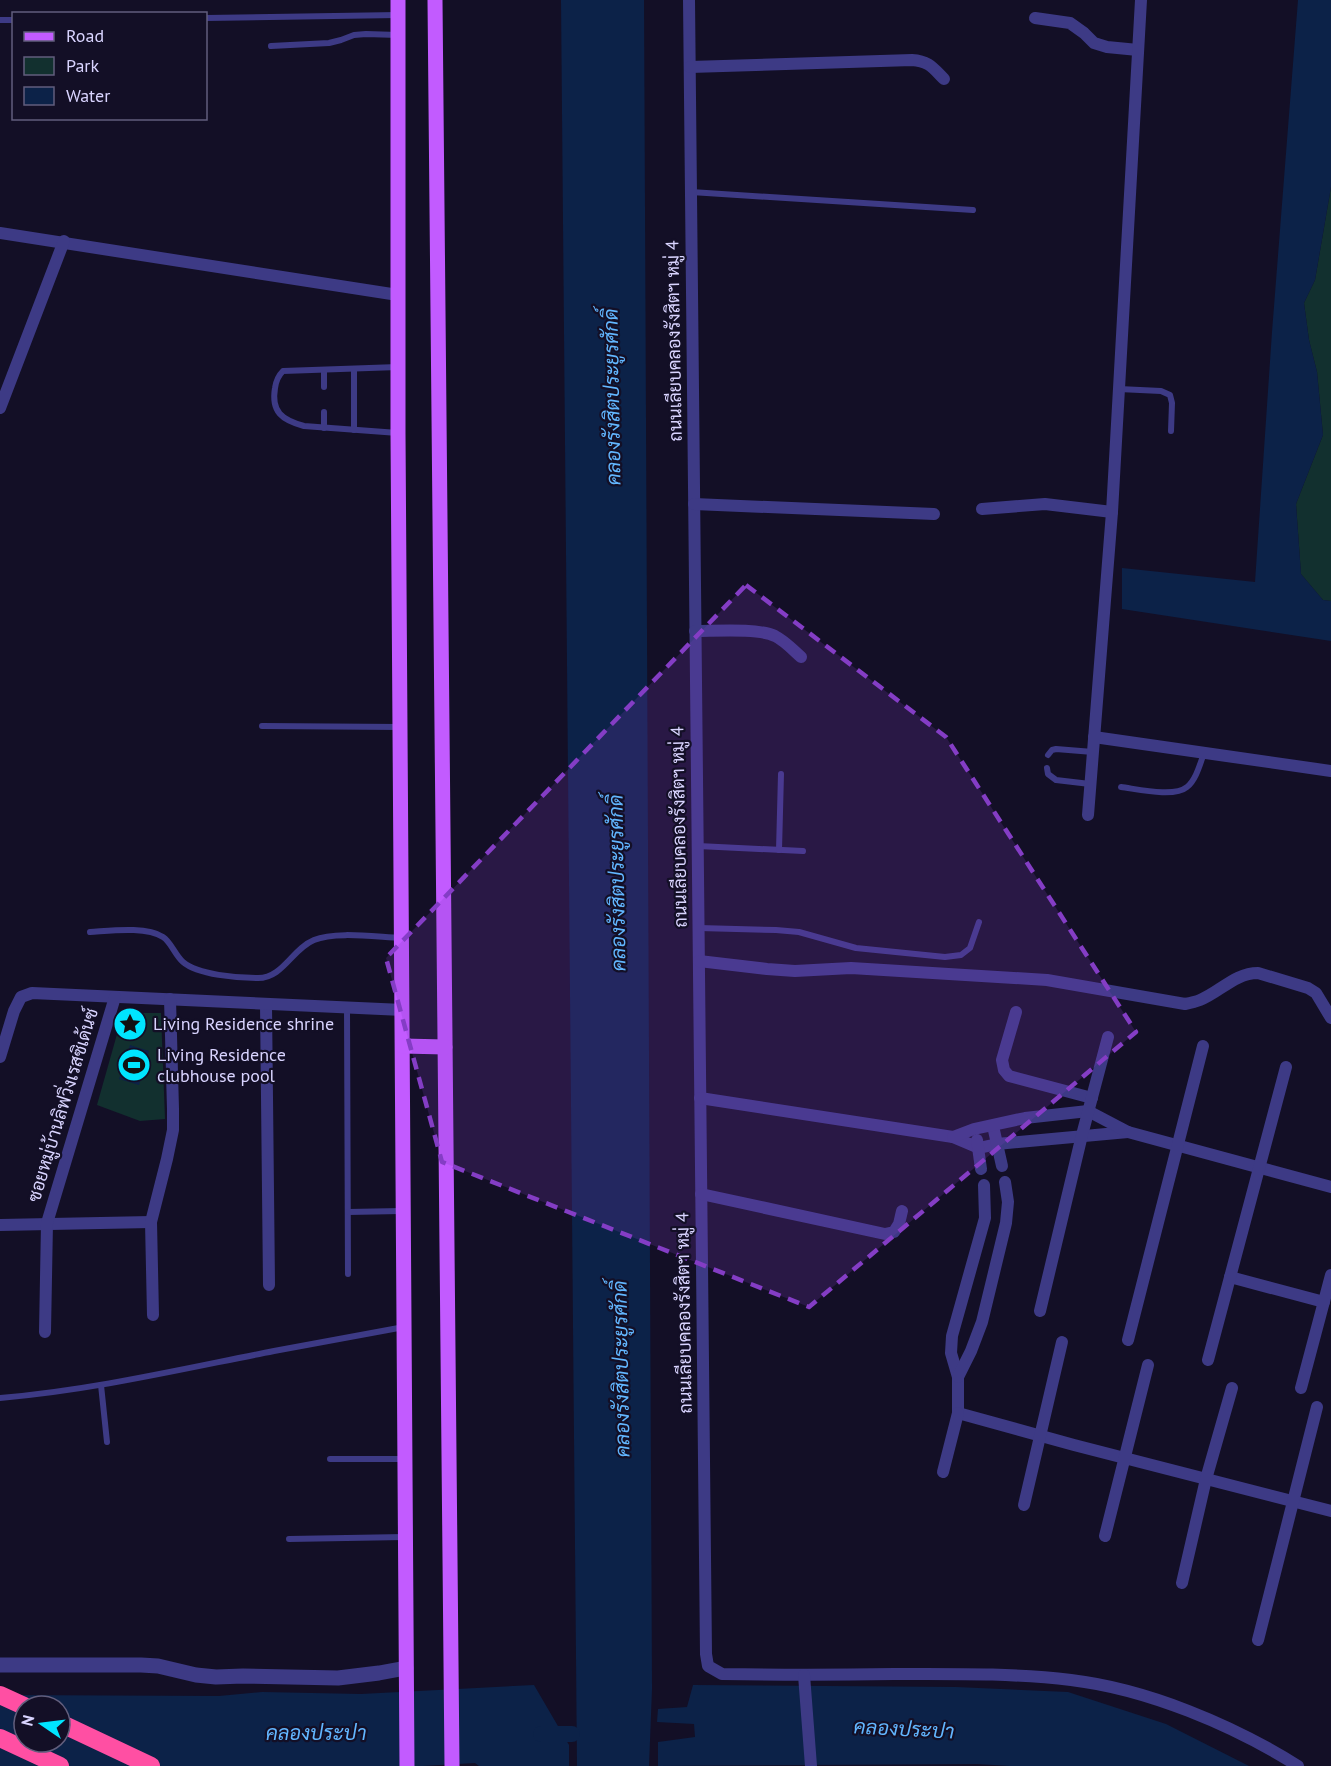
<svg xmlns="http://www.w3.org/2000/svg" width="1331" height="1766" viewBox="0 0 1331 1766" font-family="'PT Sans',Sarabun,sans-serif">
<style>
.green{fill:#12302f}
.water{fill:#0c2248;fill-rule:evenodd}
.lines{fill:none;stroke-linecap:round;stroke-linejoin:round}
.canal{stroke:#0c2248;stroke-width:16}
.service{stroke:#3d3a85;stroke-width:6}
.minor{stroke:#3d3a85;stroke-width:12}
.tertiary{stroke:#3d3a85;stroke-width:15}
.primary{stroke:#c25bff;stroke-width:15}
.motorway{stroke:#ff4fa3;stroke-width:18}
.marked{fill:#843dc5;fill-opacity:0.2;stroke:#843dc5;stroke-width:4.5;stroke-dasharray:12 8;stroke-linejoin:round}
.labels{text-anchor:middle;stroke-width:4.5;stroke-linejoin:round;paint-order:stroke}
.street-label{font-size:18px;fill:#d9d4ff;stroke:#130f26}
.poi-label{font-size:18px;fill:#d9d4ff;stroke:#130f26;text-anchor:start}
.water-label{font-size:20px;font-style:italic;fill:#62b6ff;stroke:#130f26}
</style>
<rect width="100%" height="100%" fill="#130f26"/>
<g class="green">
<path d="M1331,187v414l-8,-1 -22,-26 -5,-70 27,-69 -6,-63 -8,-32 -5,-37 11,-23z"/>
<path d="M123,1013h38l4,106 -25,2 -43,-16z"/>
</g>
<g class="water">
<path d="M561,0h83l8,1689 -3,77h-72z"/>
<path d="M1298,0h33v187l-16,93 -11,23 5,37 8,32 6,63 -27,69 5,70 22,26 8,1v40l-209,-32v-41l133,14 17,-250z"/>
<path d="M130,1045l19,6 -10,34 -20,-6z"/>
<path d="M534,1685l35,60v21h-90l-4,-3 -52,3h-423v-71l219,1 43,-4 99,2zM24,1706h36v36h-36z"/>
<path d="M693,1685l263,2 112,5 98,32 83,42h-239l-33,-2 -319,2v-24l37,-5 -1,-13 -37,-2 1,-13 29,-2z"/>
</g>
<g class="lines">
<path class="canal" d="M541,1734h31"/>
<g class="service">
<path d="M206,18l192,-3"/>
<path d="M0,20h14"/>
<path d="M271,46l58,-3 12,-3 13,-5 12,-1 32,1"/>
<path d="M691,192l282,18"/>
<path d="M354,369v61"/>
<path d="M324,370v17"/>
<path d="M1119,389l42,2 9,4 2,8 -1,28"/>
<path d="M324,412v16"/>
<path d="M398,433l-94,-7c-22,-6 -33,-14 -29,-38 1,-7 3,-12 8,-17l115,-4"/>
<path d="M262,726l139,1"/>
<path d="M1048,755l4,-5 4,-1 37,3"/>
<path d="M1047,768l1,6 8,6 34,4"/>
<path d="M1121,787c16,2 53,11 66,0 9,-7 13,-23 17,-34"/>
<path d="M698,846l105,5"/>
<path d="M779,850l2,-76"/>
<path d="M699,928l77,2 23,2 57,16 89,9 16,-2 9,-7 9,-26"/>
<path d="M90,932c19,-1 56,-6 73,5 8,5 12,18 20,25 15,13 55,16 75,16 25,0 34,-29 56,-38 21,-9 62,-3 87,-2"/>
<path d="M347,1008l1,266"/>
<path d="M348,1212l53,-1"/>
<path d="M101,1385l6,57"/>
<path d="M0,1398c93,-8 182,-29 274,-47 43,-8 86,-16 130,-24"/>
<path d="M330,1459h74"/>
<path d="M289,1539l115,-2"/>
</g>
<g class="minor">
<path d="M689,0l17,1654 2,12 14,8c57,1 114,1 172,0 59,0 118,-1 177,6 76,9 162,45 227,86"/>
<path d="M1035,18l35,5 14,10 10,10 13,4 31,3"/>
<path d="M690,67l222,-7c17,1 21,8 32,19"/>
<path d="M0,233l398,62"/>
<path d="M0,408l64,-167"/>
<path d="M694,504l240,10"/>
<path d="M982,509l63,-5 67,8"/>
<path d="M695,631c21,0 63,-3 80,5 10,5 18,14 26,21"/>
<path d="M1094,737l237,34"/>
<path d="M1088,815l24,-303 29,-512"/>
<path d="M699,961l68,8 28,2 56,-3 196,12 138,24c5,-1 10,-2 15,-4 20,-8 35,-27 58,-27l50,15 8,5 15,25"/>
<path d="M266,1004l3,281"/>
<path d="M1016,1012l-14,48 2,10 5,6 83,22"/>
<path d="M0,1057l14,-46 7,-14 11,-4 371,17"/>
<path d="M700,1098l253,39 26,11 18,-4 131,-12"/>
<path d="M993,1126l9,40"/>
<path d="M953,1137l21,-8 51,-11 63,-7 40,21 203,55"/>
<path d="M977,1140l4,29"/>
<path d="M984,1185l1,33 -33,118 -1,17 7,24v36l116,32 257,66"/>
<path d="M701,1194l184,40 9,-2 5,-8 3,-13"/>
<path d="M0,1225l151,-3"/>
<path d="M1230,1277l94,25"/>
<path d="M1040,1311l42,-176 26,-98"/>
<path d="M153,1315l-2,-93 16,-63 6,-29v-21l-3,-110"/>
<path d="M45,1332l2,-109 68,-226"/>
<path d="M1128,1340l75,-294"/>
<path d="M1208,1360l78,-293"/>
<path d="M958,1377l13,-26 11,-29 24,-99 2,-21 -3,-20"/>
<path d="M1301,1388l30,-113"/>
<path d="M943,1472l15,-59"/>
<path d="M1024,1505l38,-163"/>
<path d="M1105,1536l43,-171"/>
<path d="M1182,1583l24,-104 26,-91"/>
<path d="M1258,1640l59,-233"/>
<path d="M804,1675l7,91"/>
</g>
<path class="tertiary" d="M0,1665h141l17,1 38,9 20,2 27,-1 95,2 41,-5 27,-5"/>
<g class="primary">
<path d="M398,0v433l9,1333"/>
<path d="M435,0l17,1766"/>
<path d="M403,1046l42,1"/>
</g>
<g class="motorway">
<path d="M0,1695l24,11"/>
<path d="M60,1723l91,43"/>
<path d="M0,1738l60,28"/>
</g>
</g>
<path class="marked" d="M746,585l200,152 190,295 -327,275 -367,-145 -56,-204z"/>
<defs>
<g id="sight-disc" transform="scale(1.725)"><circle r="9.5" fill="#00e5ff" stroke="#130f26"/><path d="M0-6L1.8-2.2L6-1.7L2.9 1.2L3.7 5.4L0 3.3L-3.7 5.4L-2.9 1.2L-6-1.7L-1.8-2.2Z" fill="#111"/></g>
<g id="stadium-disc" transform="scale(1.725)"><circle r="9.5" fill="#00e5ff" stroke="#130f26"/><path d="M0-5a6.5 5 0 1 0 0 10a6.5 5 0 1 0 0-10ZM-3.5-1.8h7v3.6h-7Z" fill="#111"/></g>
</defs>
<g fill-rule="evenodd">
<use href="#sight-disc" x="130" y="1024"/>
<use href="#stadium-disc" x="134" y="1065"/>
</g>
<g class="labels">
<g class="street-label">
<text transform="translate(674 341) rotate(-91)" y="6">ถนนเลียบคลองรังสิตฯ หมู่ 4</text>
<text transform="translate(679 827) rotate(-91)" y="6">ถนนเลียบคลองรังสิตฯ หมู่ 4</text>
<text transform="translate(63 1105) rotate(-73)" y="6">ซอยหมู่บ้านลิฟวิ่งเรสซิเด้นซ์</text>
<text transform="translate(684 1313) rotate(-91)" y="6">ถนนเลียบคลองรังสิตฯ หมู่ 4</text>
</g>
<g class="poi-label">
<text x="153" y="1030">Living Residence shrine</text>
<text x="157" y="1061">Living Residence<tspan x="157" dy="21">clubhouse pool</tspan></text>
</g>
<g class="water-label">
<text transform="translate(612 397) rotate(-91)" y="7">คลองรังสิตประยูรศักดิ์</text>
<text transform="translate(617 883) rotate(-91)" y="7">คลองรังสิตประยูรศักดิ์</text>
<text transform="translate(621 1369) rotate(-91)" y="7">คลองรังสิตประยูรศักดิ์</text>
<text transform="translate(904 1729) rotate(3)" y="7">คลองประปา</text>
<text x="316" y="1740">คลองประปา</text>
</g>
</g>
<rect x="12" y="12" width="195" height="108" fill="#130f26" stroke="#625e7d" stroke-width="1.5"/>
<rect x="24" y="32" width="30" height="9" fill="#c25bff" stroke="#625e7d" stroke-width="1.5"/>
<text x="66" y="42" font-size="18" fill="#d9d4ff">Road</text>
<rect x="24" y="57" width="30" height="18" fill="#12302f" stroke="#625e7d" stroke-width="1.5"/>
<text x="66" y="72" font-size="18" fill="#d9d4ff">Park</text>
<rect x="24" y="87" width="30" height="18" fill="#0c2248" stroke="#625e7d" stroke-width="1.5"/>
<text x="66" y="102" font-size="18" fill="#d9d4ff">Water</text>
<g transform="translate(42 1724) rotate(284)"><circle r="28" fill="#130f26" stroke="#625e7d" stroke-width="1.5"/>
<path d="M0-4.5L10 22L0 15L-10 22Z" fill="#00e5ff"/>
<text y="-9" font-size="16" font-weight="bold" text-anchor="middle" fill="#d9d4ff">N</text>
</g>
</svg>
